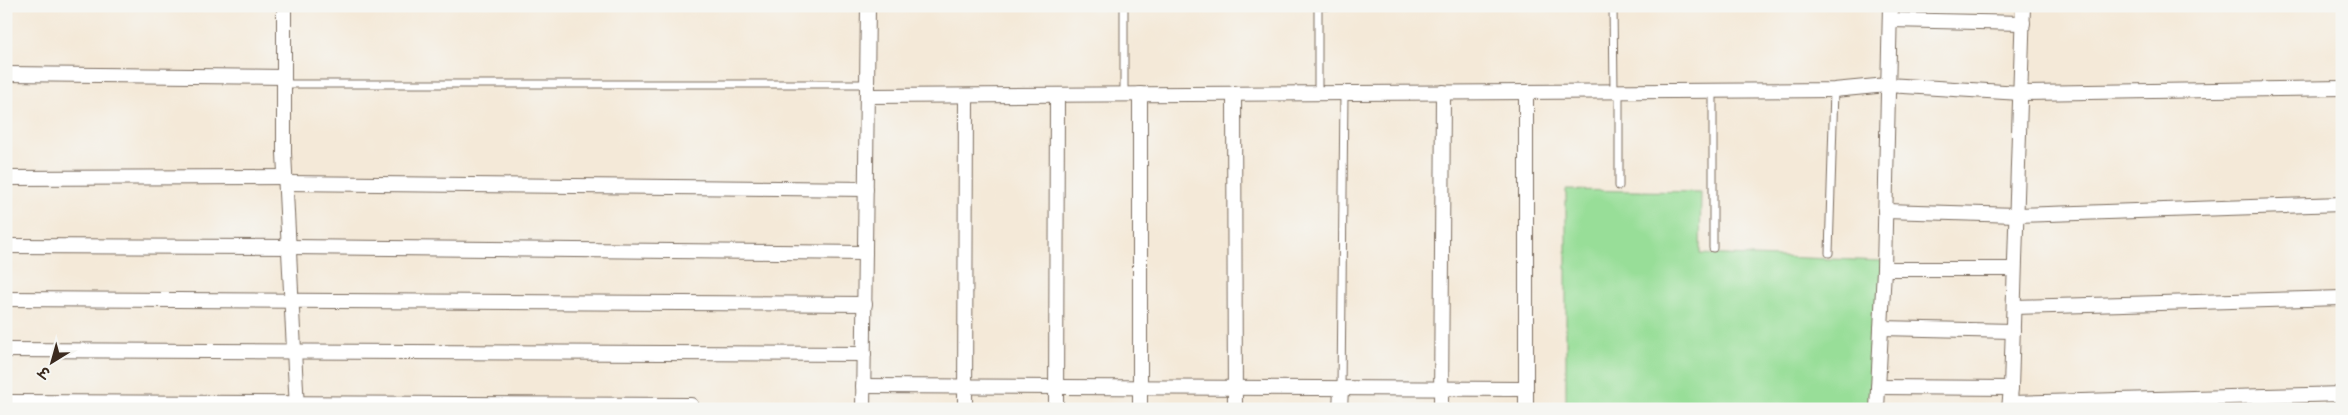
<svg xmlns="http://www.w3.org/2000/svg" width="2348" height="415" viewBox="0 0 2348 415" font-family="Sriracha,'Playpen Sans Deva',sans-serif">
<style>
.green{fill:#98de98;stroke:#6a845b}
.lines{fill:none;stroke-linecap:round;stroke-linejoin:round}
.lane-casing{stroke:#7c6d5f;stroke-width:9}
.street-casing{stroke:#7c6d5f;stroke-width:16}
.lane{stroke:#fff;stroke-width:7}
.street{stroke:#fff;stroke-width:14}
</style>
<rect width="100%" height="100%" fill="#f6f6f2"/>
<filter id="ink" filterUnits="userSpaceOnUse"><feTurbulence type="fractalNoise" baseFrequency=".02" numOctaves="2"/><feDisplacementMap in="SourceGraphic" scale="10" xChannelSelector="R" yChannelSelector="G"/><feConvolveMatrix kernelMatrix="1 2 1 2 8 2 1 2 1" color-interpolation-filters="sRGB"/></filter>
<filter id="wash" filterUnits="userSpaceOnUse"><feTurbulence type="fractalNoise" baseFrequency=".0096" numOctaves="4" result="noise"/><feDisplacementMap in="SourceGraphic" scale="20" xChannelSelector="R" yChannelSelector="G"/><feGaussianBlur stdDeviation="1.12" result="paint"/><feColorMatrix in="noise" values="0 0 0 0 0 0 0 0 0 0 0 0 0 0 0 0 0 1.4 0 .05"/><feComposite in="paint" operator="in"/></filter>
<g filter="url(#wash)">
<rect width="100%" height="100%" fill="#f4e9d8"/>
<path class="green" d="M1566,190l135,2 -1,62 183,7 -5,148h-312z"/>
</g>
<g filter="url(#ink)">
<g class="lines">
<g class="lane-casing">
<g id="lane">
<path d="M1318,6h9"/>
<path d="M1613,6l1,85"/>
<path d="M284,84h584"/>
<path d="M1713,91v157"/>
<path d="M1318,92v-86"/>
<path d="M1124,95v-89"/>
<path d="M1619,186v-95"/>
<path d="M1829,253l5,-163"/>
<path d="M1341,389l3,-296"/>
</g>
</g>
<g class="street-casing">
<g id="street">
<path d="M284,6v147l13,256"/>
<path d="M1890,20l133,3"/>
<path d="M6,74l278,3"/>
<path d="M1234,93l1,316"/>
<path d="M1140,94v315"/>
<path d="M868,96l966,-6 53,-5 134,8 321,-5"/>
<path d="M6,178l279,-1"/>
<path d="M286,183l580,6"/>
<path d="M1885,211l132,4 325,-11"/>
<path d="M6,246l283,1 576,6"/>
<path d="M1884,269h130"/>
<path d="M6,299l859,5"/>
<path d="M2014,307l328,-9"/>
<path d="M1881,328l132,3"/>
<path d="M6,350l858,4"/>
<path d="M863,386l663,3"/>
<path d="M1878,387l133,1"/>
<path d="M6,402l685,3"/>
<path d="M2010,403l332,-9"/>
<path d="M863,409l5,-403"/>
<path d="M965,409l1,-313"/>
<path d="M1056,409l1,-314"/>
<path d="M1340,409l1,-20"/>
<path d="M1441,409l2,-317"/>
<path d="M1526,409v-317"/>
<path d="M1877,409l7,-140 6,-263"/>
<path d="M2009,409l2,-21 12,-382"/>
</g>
</g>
<use href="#lane" class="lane"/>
<use href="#street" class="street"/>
</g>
</g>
<rect width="2348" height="415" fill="none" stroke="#f6f6f2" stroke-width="25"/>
<g transform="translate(52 362) rotate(217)" stroke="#f6f6f2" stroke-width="4" paint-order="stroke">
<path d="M0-4L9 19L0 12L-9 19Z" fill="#3b2a1e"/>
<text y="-8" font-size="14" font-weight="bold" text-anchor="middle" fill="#3b2a1e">उ</text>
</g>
</svg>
